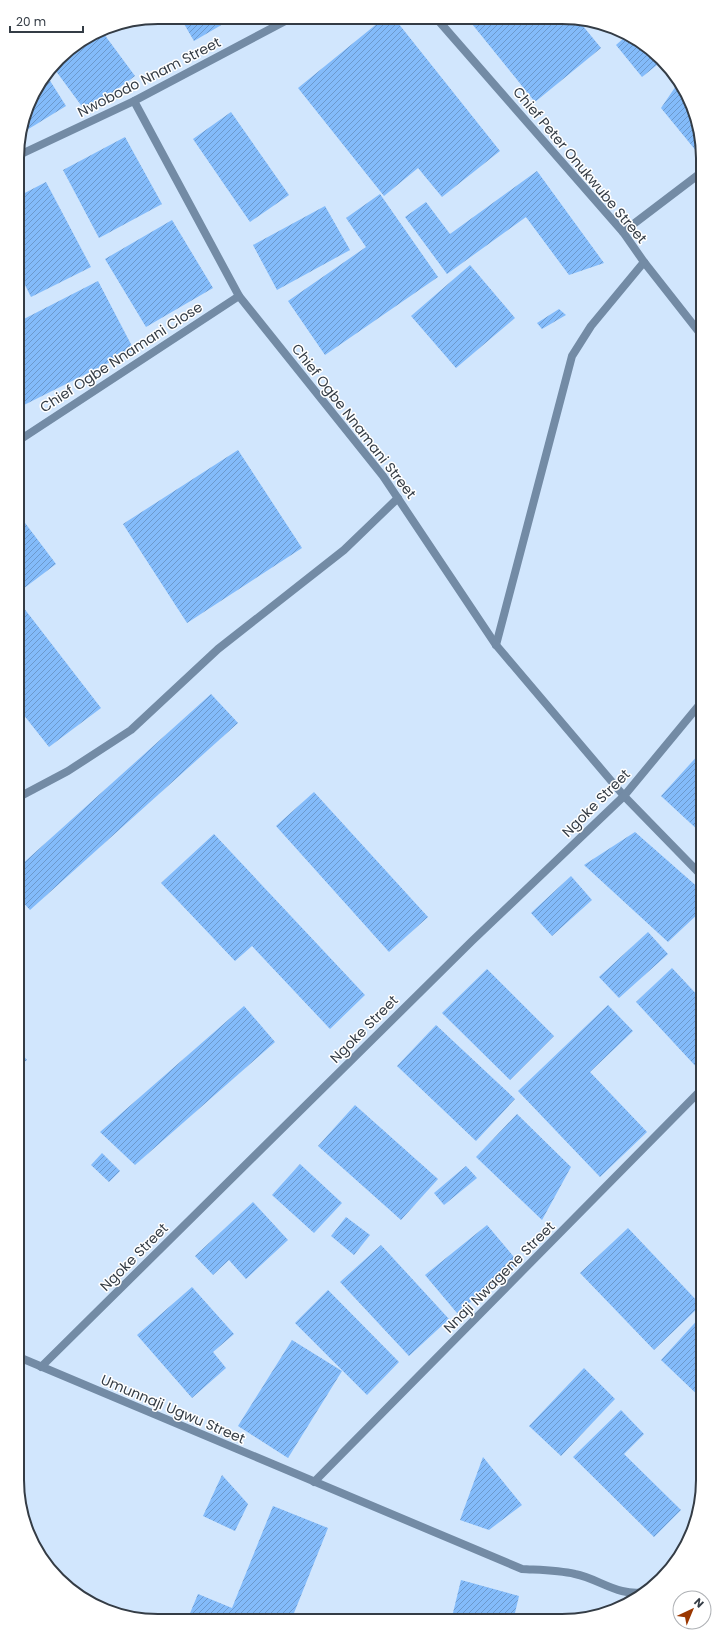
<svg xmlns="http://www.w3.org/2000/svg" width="720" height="1638" viewBox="0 0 720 1638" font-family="Poppins,sans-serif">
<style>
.building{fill:url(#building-hatch)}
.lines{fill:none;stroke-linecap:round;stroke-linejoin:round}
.minor{stroke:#738ba5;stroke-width:8}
.labels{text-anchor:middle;stroke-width:3;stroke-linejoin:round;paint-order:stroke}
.street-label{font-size:14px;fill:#343c45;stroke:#fff}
.rim{fill:none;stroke:#343c45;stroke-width:2}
</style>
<defs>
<pattern id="building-hatch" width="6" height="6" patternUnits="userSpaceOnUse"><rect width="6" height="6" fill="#83bbfa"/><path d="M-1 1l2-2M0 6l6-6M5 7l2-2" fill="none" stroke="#6c99cc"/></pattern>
</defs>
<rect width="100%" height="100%" fill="#d1e6fd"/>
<g class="building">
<path d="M180,17h55l-41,24z"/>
<path d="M384,18h10l106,133 -58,46 -24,-29 -34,28 -86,-108z"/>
<path d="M468,19l110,1 23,28 -66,54z"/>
<path d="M101,30l34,46 -49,36 -33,-45 12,-15z"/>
<path d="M625,37l30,15 7,9 -20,16 -26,-32z"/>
<path d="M47,76l19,30 -44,27 10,-37z"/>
<path d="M678,83l8,10 12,29 -1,30 -36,-44z"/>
<path d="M231,112l58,83 -39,27 -57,-83z"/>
<path d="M125,137l37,67 -63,34 -36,-68z"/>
<path d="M537,171l67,92 -35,12 -43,-58 -79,57 -42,-57 21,-15 24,32z"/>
<path d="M46,182l45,85 -60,30 -13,-26 -1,-74z"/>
<path d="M380,194l58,83 -113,78 -37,-54 78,-54 -20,-29z"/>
<path d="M325,206l25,44 -73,40 -24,-45z"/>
<path d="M172,220l41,68 -67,39 -41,-68z"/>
<path d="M470,265l45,53 -59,50 -45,-52z"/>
<path d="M98,281l36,69 -116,58v-86z"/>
<path d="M559,309l7,6 -24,14 -5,-6z"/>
<path d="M238,450l64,98 -115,75 -64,-99z"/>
<path d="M19,515l37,49 -37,28z"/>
<path d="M23,607l78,101 -52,39 -30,-38v-99z"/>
<path d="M211,694l27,29 -208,187 -10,-11v-33z"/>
<path d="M700,753v79l-39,-36z"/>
<path d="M314,792l114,125 -39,35 -113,-126z"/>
<path d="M635,832l66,58v21l-33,31 -84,-77z"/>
<path d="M214,834l151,161 -35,34 -78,-83 -17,15 -74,-78z"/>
<path d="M571,876l21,24 -40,36 -21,-23z"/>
<path d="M648,932l20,22 -49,44 -20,-21z"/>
<path d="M672,968l29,31v73l-65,-70z"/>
<path d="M487,969l67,67 -44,44 -68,-67z"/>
<path d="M608,1005l25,26 -43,41 57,60 -47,45 -82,-86z"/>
<path d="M244,1006l31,36 -140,123 -35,-33z"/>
<path d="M436,1025l79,74 -39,42 -79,-75z"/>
<path d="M20,1052l7,8 -7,5z"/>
<path d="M355,1105l83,74 -37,41 -83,-74z"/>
<path d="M517,1114l54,53 -29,53 -66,-63z"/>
<path d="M102,1153l18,18 -11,11 -18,-17z"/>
<path d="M300,1164l42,39 -28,30 -42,-38z"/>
<path d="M466,1166l11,12 -33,27 -10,-12z"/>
<path d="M253,1202l35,38 -42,39 -17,-19 -16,15 -18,-19z"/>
<path d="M346,1217l24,18 -16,20 -23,-19z"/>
<path d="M487,1225l32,38 -62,50 -32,-38z"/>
<path d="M628,1228l73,77 -47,45 -74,-77z"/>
<path d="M381,1245l68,74 -40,37 -69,-74z"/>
<path d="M192,1287l42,47 -21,18 13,16 -34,30 -55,-63z"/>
<path d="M328,1290l71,72 -32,33 -72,-72z"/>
<path d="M702,1315v84l-41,-39z"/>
<path d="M292,1340l50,31 -54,87 -50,-32z"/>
<path d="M584,1368l31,31 -54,57 -32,-30z"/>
<path d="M621,1410l23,24 -20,20 57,56 -27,27 -81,-80z"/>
<path d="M483,1457l39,48 -33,25 -29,-10z"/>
<path d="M222,1475l26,29 -13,27 -32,-15z"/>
<path d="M273,1506l55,22 -36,90h-104l10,-24 34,14z"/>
<path d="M461,1580l58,16 -5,21h-62z"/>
<path d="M544,1613l14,3h-15z"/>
</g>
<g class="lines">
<g class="minor">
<path d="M437,19l186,213 21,30 55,70"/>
<path d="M134,101l105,195 144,180 113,169 128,151 77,79"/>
<path d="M17,156l117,-55 157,-83"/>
<path d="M623,232l75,-57"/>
<path d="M18,441l221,-145"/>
<path d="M496,645l76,-289 19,-30 53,-64"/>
<path d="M19,797l49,-26 63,-41 87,-81 126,-99 54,-52"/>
<path d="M21,1358l501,211c17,1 36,1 53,5 25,5 43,23 71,18"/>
<path d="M41,1367l431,-426 152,-145 76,-92"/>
<path d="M314,1482l387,-392"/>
</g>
</g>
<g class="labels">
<g class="street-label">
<text transform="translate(149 77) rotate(-27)" y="5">Nwobodo Nnam Street</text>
<text transform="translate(580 165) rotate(50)" y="5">Chief Peter Onukwube Street</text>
<text transform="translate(121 357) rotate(-33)" y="5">Chief Ogbe Nnamani Close</text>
<text transform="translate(354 421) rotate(52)" y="5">Chief Ogbe Nnamani Street</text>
<text transform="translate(596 803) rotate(-45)" y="5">Ngoke Street</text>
<text transform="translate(364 1029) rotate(-45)" y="5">Ngoke Street</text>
<text transform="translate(134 1257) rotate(-45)" y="5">Ngoke Street</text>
<text transform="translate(499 1277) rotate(-45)" y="5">Nnaji Nwagene Street</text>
<text transform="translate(173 1409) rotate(23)" y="5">Umunnaji Ugwu Street</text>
</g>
</g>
<path d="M0 0H720V1638H0ZM158 24H562A134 134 0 0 1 696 158V1480A134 134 0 0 1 562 1614H158A134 134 0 0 1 24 1480V158A134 134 0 0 1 158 24Z" fill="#fff" fill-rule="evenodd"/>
<path class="rim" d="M158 24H562A134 134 0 0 1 696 158V1480A134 134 0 0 1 562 1614H158A134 134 0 0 1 24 1480V158A134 134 0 0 1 158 24Z"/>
<g transform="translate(692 1610) rotate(44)"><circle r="19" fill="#ffffff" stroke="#aeb1b5"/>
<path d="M0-3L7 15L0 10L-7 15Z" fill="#9b3700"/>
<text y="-6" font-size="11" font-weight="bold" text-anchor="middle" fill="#343c45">N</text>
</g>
<path d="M10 26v6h73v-6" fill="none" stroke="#343c45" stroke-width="2"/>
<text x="16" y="26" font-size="12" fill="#343c45" stroke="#ffffff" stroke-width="3" paint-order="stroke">20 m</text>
</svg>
